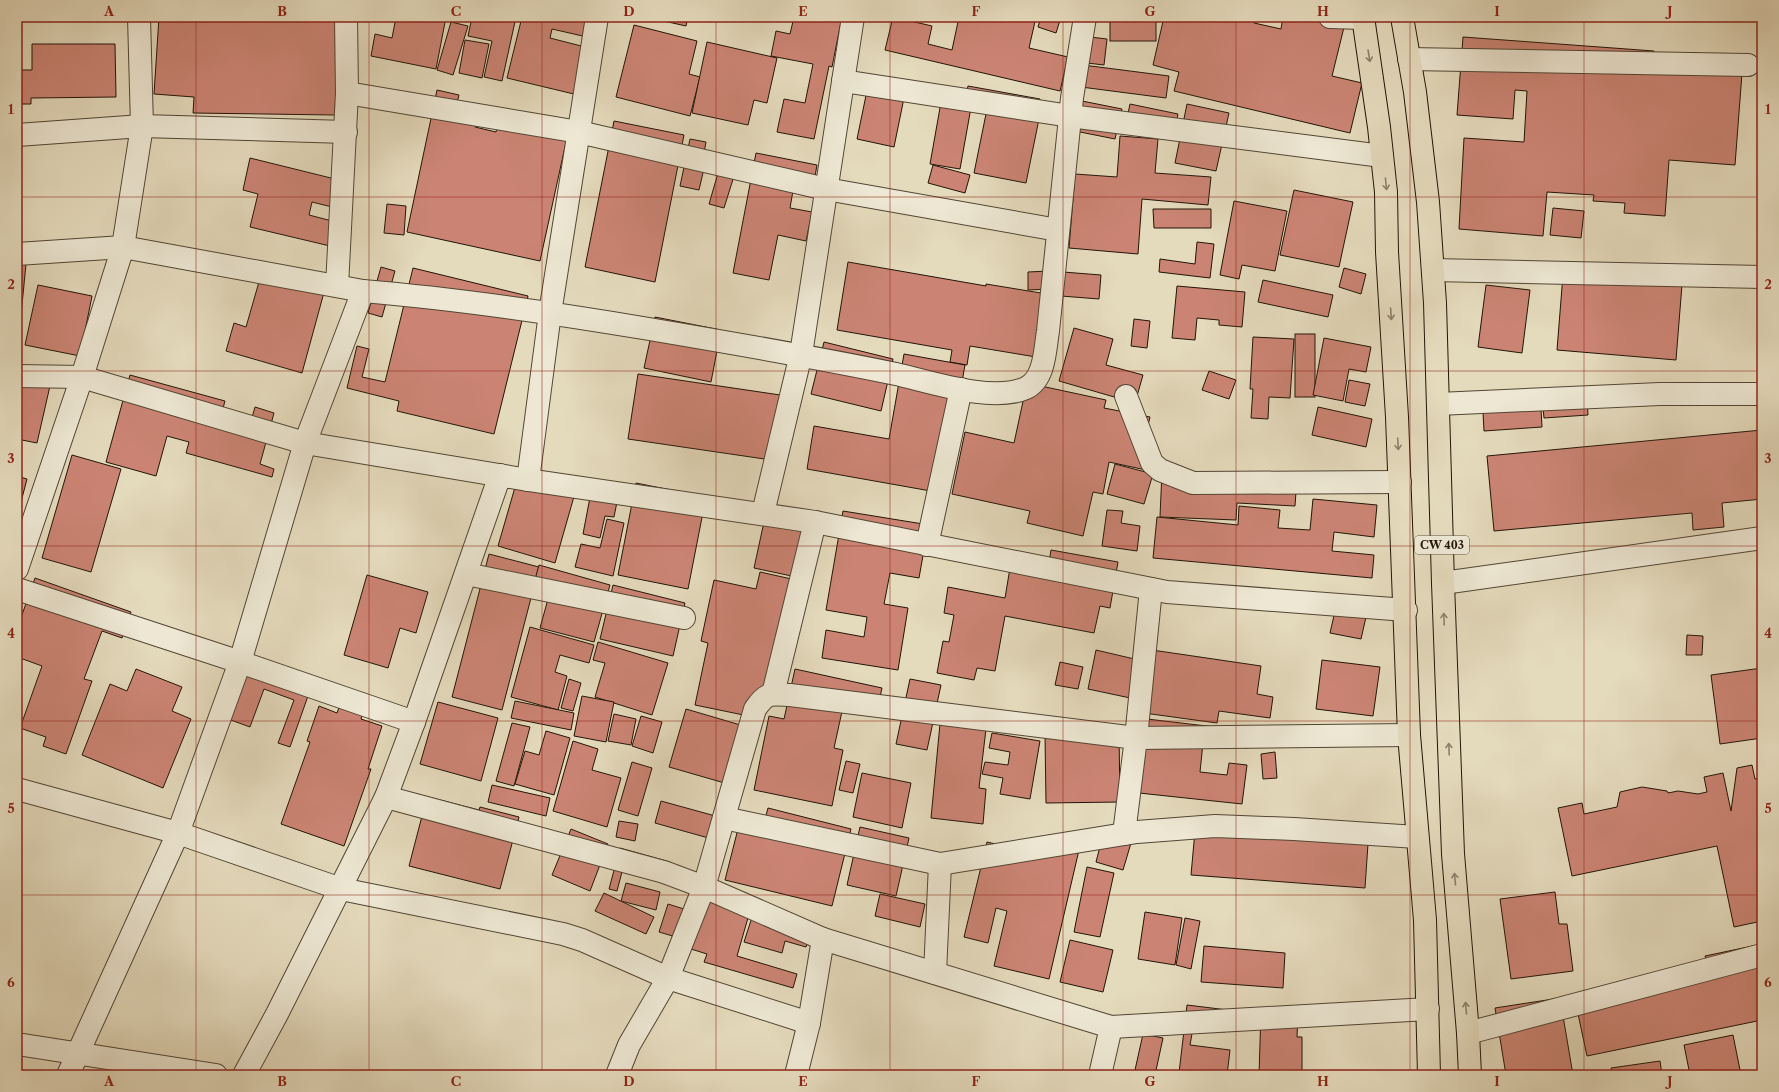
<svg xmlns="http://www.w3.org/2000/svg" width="1779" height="1092" viewBox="0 0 1779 1092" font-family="'Libre Caslon Text',serif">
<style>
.building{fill:#cb8474;stroke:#221507}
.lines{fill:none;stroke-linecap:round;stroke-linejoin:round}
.street-casing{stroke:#524634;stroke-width:24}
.primary-casing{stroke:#221507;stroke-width:24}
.street{stroke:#ede7d3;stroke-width:22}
.primary{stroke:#e4dabc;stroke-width:22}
.oneway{stroke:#8d816b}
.grid{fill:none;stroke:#8f2418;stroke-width:1;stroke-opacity:0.55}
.labels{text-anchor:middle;stroke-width:3.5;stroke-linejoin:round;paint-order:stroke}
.shield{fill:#ede7d3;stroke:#5f5444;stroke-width:1}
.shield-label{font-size:11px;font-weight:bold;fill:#221507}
.neatline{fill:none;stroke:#8f2418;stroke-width:1.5}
.grid-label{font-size:13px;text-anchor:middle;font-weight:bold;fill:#8f2418}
</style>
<rect width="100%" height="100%" fill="#e4dabc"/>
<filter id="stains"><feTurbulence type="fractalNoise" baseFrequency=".005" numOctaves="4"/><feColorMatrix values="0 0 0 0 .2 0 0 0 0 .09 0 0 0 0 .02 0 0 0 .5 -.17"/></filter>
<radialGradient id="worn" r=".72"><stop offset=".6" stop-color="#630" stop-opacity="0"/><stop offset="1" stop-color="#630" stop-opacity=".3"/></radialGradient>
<g class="building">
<path d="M159,17h182l5,70 -10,-1 -1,29 -142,-2 1,-16 -40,-3z"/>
<path d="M396,17h50l-10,52 -65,-13 4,-22 17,4z"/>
<path d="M449,17h19l-1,5z"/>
<path d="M472,17h44l-14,64 -18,-4 8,-36 -24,-5z"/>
<path d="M522,17h46l22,5 -3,15 -35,-8 -2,9 39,10 -11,47 -71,-17z"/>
<path d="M646,17h42l-2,9z"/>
<path d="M794,17h48l-10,50 -3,-1 -15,73 -37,-7 7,-33 21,4 8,-39 -42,-8 5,-25 14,3z"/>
<path d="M893,17l39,9 -4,18 24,6 7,-33h77l-7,31 39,9 -8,34 -175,-41z"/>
<path d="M1041,17h20l-5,16 -18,-6z"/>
<rect x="1110" y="17" width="46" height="24"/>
<path d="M1164,17h92l-2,6 27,6 2,-12h55l8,2 -14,57 30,7 -12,50 -176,-42 5,-19 -26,-7z"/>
<path d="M451,22l17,4 -15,49 -16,-5z"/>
<path d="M634,25l63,16 -8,33 11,3 -10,39 -74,-19z"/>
<path d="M1090,37l17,2 -3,26 -17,-2z"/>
<path d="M1463,37l191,14v2l89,7 -8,105 -66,-5 -4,56 -41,-3 1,-10 -32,-2 1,-6 -47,-3 -4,44 -84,-7 5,-91 60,4 3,-51 -12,-1 -2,29 -56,-4z"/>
<path d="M465,40l24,4 -7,34 -23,-5z"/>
<path d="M707,42l70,16 -10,45 -13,-3 -6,25 -56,-12z"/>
<path d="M32,44h83l1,53 -85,1v6h-14v-34h15z"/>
<path d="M1083,65l86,11 -3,22 -85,-11z"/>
<path d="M869,81l37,7 -12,59 -37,-8z"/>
<path d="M968,86l72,13 -2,15 -66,-12 -12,67 -30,-5 13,-73 23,4z"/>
<path d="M437,90l22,5 -4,15 23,5 -3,12 21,5 5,-23 69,15 -30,137 -133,-29z"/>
<path d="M1082,101l40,8 -7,30 -40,-8z"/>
<path d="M1130,104l48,10 -5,23 -48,-10z"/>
<path d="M1187,104l42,9 -13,58 -41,-8z"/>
<path d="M987,109l52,10 -13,64 -52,-10z"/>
<path d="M614,121l70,14 -29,147 -70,-15z"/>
<path d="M1120,136l38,3 -3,34 56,4 -3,28 -66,-6 -4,55 -69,-6 6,-74 42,3z"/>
<path d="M690,139l16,3 -4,21 3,1 -6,26 -19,-4z"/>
<path d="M756,153l61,12 -4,23 -19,-3 -4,23 22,4 -6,29 -28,-6 -9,45 -36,-7z"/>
<path d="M723,156l16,4 -15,48 -15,-4z"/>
<path d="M250,158l89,22 -7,27 -20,-5 -3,13 27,7 -6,24 -80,-19 8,-33 -15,-4z"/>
<path d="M933,165l37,10 -5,18 -37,-10z"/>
<path d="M1294,190l59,12 -14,65 -59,-12z"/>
<path d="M1234,201l53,10 -12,60 -33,-6 -3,14 -19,-4z"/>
<path d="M387,204l19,2 -2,29 -20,-2z"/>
<path d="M1553,208l31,3 -3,27 -31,-3z"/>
<path d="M1153,209h58v19h-57z"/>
<path d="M1197,242l17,2 -4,34 -51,-6 1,-13 35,5z"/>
<path d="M848,262l138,24v-2l61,10 -11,63 -66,-11 -3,19 -17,-3 2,-12 -115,-20z"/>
<path d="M1564,262l119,10 -7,88 -119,-10z"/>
<path d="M17,263l9,1 -8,82h-1z"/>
<path d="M381,267l14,4 -13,46 -14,-4z"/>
<path d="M263,268l63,17 -24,88 -76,-22 8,-28 12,4z"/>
<path d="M413,268l115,28 -34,138 -97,-23 2,-10 -52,-13 10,-42 12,3 -7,28 23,5z"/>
<path d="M1344,268l22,6 -5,20 -22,-7z"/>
<path d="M1048,271l1,18 -21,1v-18z"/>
<path d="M1063,272l38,3 -2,24 -38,-3z"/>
<path d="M1263,280l70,15 -5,22 -70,-15z"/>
<path d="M38,285l54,11 -12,60 -55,-11z"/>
<path d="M1486,285l44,5 -8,63 -44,-6z"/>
<path d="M1177,286l68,6 -3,35 -23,-2v-5l-22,-2 -2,22 -23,-2z"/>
<path d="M655,317l66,13 -10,52 -67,-14z"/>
<path d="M1134,319l16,2 -3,27 -16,-2z"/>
<path d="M1074,328l39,11 -7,26 37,10 -8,28 -76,-22z"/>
<rect x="1295" y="334" width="20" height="63"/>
<path d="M1253,337l41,2 -4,59 -21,-1 -1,22 -17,-1 2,-29h-3z"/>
<path d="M1324,338l47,9 -5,25 -17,-3 -6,32 -30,-6z"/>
<path d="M824,342l69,17 -12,52 -70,-17z"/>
<path d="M904,354l61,11 -23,128 -135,-24 7,-43 75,13z"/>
<path d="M17,369l35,8 -15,66 -20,-4z"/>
<path d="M1209,371l27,9 -7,19 -27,-9z"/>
<path d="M638,374l149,22 -9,65 -150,-22z"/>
<path d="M130,375l95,26 -3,11 29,9 4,-14 19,6 -14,51 14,5 -2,8 -86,-24 3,-11 -22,-6 -11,40 -50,-14z"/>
<path d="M1349,380l21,4 -5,22 -20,-4z"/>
<path d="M1027,383l79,17 -2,8 46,9 -5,21 1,32 -37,-8 -6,32 -10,-2 -10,44 -56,-13 3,-12 -78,-17 13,-62 49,11z"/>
<path d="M1540,391l2,36 -58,4 -2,-37z"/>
<path d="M1587,395l1,20 -44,3 -2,-20z"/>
<path d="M1318,407l54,12 -6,28 -54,-12z"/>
<path d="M1762,430v69l-40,4 2,24 -31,3 -1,-17 -198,18 -7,-75z"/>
<path d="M72,455l49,14 -30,103 -49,-14z"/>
<path d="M1115,464l38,10 -9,30 -37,-10z"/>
<path d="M520,470l57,16 -22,77 -57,-17z"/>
<path d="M1162,471l135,6 -2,29 -58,-3 -1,17 -76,-3z"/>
<path d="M17,476l10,3 -6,23 -4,-1z"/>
<path d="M636,483l70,14 -18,92 -70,-14z"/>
<path d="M592,487l27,5 -5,25 -9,-1 -5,22 -17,-4z"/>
<path d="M1313,499l64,6 -3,32 -40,-5 -2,19 42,4 -2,23 -219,-20 4,-41 81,8 1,-19 41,4 -2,18 32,2z"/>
<path d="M767,508l47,10 -13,60 -47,-10z"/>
<path d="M1107,510l16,1 -2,12 19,3 -3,25 -35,-5z"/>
<path d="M843,511l80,13 -2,9 3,17 -5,28 -29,-5 -6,31 24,4 -10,62 -76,-12 4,-28 38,7 3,-20 -41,-7z"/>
<path d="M607,519l17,4 -11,53 -38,-9 6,-23 19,4z"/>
<path d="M1051,550l67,12 -8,46 -10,-2 -6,27 -89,-17 -10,55 -18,-3 -3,12 -37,-7 6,-32 6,1 5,-27 -10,-2 4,-26 57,11 6,-36 37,6z"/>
<path d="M489,554l50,13 -37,143 -50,-13z"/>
<path d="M539,565l71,20 -16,57 -54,-14 8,-29 -17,-5z"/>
<path d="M760,572l45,10 -47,136 -63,-13 13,-62 -7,-2 13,-61 42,9z"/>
<path d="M367,575l61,17 -12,41 -16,-5 -12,40 -44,-13z"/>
<path d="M35,578l96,34 -9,26 -20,-7 -18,48 8,2 -26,73 -23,-8 3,-9 -26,-9 22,-62 -22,-8 -3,10v-39z"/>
<path d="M613,585l72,18 -12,53 -73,-17z"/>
<path d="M1335,611l31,6 -5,22 -31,-6z"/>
<path d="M530,627l64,18 -5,18 -29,-8 -5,17 12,4 -9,34 -47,-13z"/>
<path d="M1687,635l16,1 -1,19h-16z"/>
<path d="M598,642l70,21 -16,52 -57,-18 10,-34 -12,-3z"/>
<path d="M1096,650l47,11 -8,38 -47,-10z"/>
<path d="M1152,650l109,16 -4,28 16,3 -3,21 -51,-7 -2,12 -73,-10z"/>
<path d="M250,656l64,23 -24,68 -12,-4 16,-43 -30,-11 -14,38 -22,-8z"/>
<path d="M1322,660l58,7 -7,49 -57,-7z"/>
<path d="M1060,662l23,5 -5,22 -23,-4z"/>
<path d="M1762,668v70l-42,6 -9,-69z"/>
<path d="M136,669l46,18 -10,24 19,8 -28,69 -81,-33 28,-71 17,7z"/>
<path d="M795,669l87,19 -3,13 -33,-8 -12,55 9,2 -11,56 -78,-16 15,-74 15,3z"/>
<path d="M569,679l12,4 -8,28 -12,-3z"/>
<path d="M910,679l31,6 -14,65 -31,-6z"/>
<path d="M345,692l19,18 -3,9 21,7 -14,43h3l-27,77 -63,-22 29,-82 -3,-1 12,-35 18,7z"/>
<path d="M582,696l32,6 -8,40 -32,-6z"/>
<path d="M515,701l59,12 -3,17 -60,-12z"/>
<path d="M438,702l60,16 -17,63 -61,-17z"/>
<path d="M686,709l58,17 -16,58 -59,-17z"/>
<path d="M614,714l22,5 -5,26 -23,-4z"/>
<path d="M641,716l21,6 -9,31 -21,-7z"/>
<path d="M1147,719l102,12 -2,17 -44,-5 -3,29 27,3 2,-12 18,2 -5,39 -103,-11z"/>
<path d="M512,723l18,4 -16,59 -18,-5z"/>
<path d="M940,724l46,5 -7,59 7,1 -3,35 -52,-6z"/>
<path d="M546,731l24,7 -16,57 -39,-11 10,-33 14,4z"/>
<path d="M992,733l48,8 -10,58 -30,-5 3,-16 -21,-4 3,-12 23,3 2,-13 -21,-4z"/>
<path d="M1119,733l1,69 -74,1 -1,-68z"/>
<path d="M573,741l25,8 -6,21 29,8 -14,49 -54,-16z"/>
<path d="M1275,752l2,26 -14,1 -2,-25z"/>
<path d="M846,761l14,3 -7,29 -14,-3z"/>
<path d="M632,762l20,6 -14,48 -20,-6z"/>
<path d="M1752,765l3,14 7,-1v143l-28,6 -17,-81 -145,30 -14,-68 24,-5 2,11 33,-7 3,-15 22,-5 25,4 1,2 10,-2 20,3 9,-2 -3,-15 19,-4 8,38 6,-43z"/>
<path d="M862,773l49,10 -9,45 -49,-11z"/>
<path d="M492,785l58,13 -4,18 -58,-14z"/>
<path d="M413,793l66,17 1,-3 39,10 -19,72 -91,-23 13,-50z"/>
<path d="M661,801l58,16 -7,22 -57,-16z"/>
<path d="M768,808l83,21 -19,77 -107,-26 15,-59 23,6z"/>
<path d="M619,821l19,3 -3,17 -19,-4z"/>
<path d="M860,827l49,11 -13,58 -49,-11z"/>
<path d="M571,829l37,15 -18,47 -38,-16z"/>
<path d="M1195,831l173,13 -3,44 -174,-13z"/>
<path d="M1103,835l28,8 -8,27 -27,-8z"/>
<path d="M987,842l42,10 50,-2 -30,129 -55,-13 13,-55 -11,-3 -8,35 -24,-6z"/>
<path d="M620,848l50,14 -5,18 -42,-12 -6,23 -8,-2z"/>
<path d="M1087,867l27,6 -14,64 -26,-5z"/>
<path d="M626,883l34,9 -4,18 -35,-9z"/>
<path d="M708,891l44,13 -15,52 60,18 -4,14 -89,-26 3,-8 -16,-5z"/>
<path d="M1555,892l4,32h8l6,47 -62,8 -11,-80z"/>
<path d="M604,893l50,24 -8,17 -51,-23z"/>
<path d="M880,894l45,10 -5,23 -45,-11z"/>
<path d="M668,904l16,5 -8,28 -17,-5z"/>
<path d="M754,911l58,17 -6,19 -21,-6 -3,12 -38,-11z"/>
<path d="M1145,912l37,6 -7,47 -37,-6z"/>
<path d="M1185,918l15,3 -9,48 -15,-4z"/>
<path d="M1070,940l43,10 -10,42 -43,-10z"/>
<path d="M1762,944v76l-175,36 -13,-61 134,-28 -3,-11z"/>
<path d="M1204,946l81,7 -2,35 -82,-6z"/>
<path d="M1560,998l13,77h-67l-11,-67z"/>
<path d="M1187,1005l41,5 -3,22 -32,-4 -3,17 40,5 -3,25 -48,-2z"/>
<path d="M1261,1011l37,1 -1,25h5v38h-43z"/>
<path d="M1143,1034l20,4 -8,37 -20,-5z"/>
<path d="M1733,1035l8,40h-51l-6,-30z"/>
<path d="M1660,1061l2,14h-50l-1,-7z"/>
</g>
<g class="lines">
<g class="street-casing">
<g id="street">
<path d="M1330,17l33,1"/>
<path d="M1409,59l339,6"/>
<path d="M843,81l227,35 312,40"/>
<path d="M347,93l232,39 247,57 232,41"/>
<path d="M17,135l125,-9 204,6"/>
<path d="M17,254l106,-7 240,44"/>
<path d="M1433,270l329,7"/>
<path d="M337,286l10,-193 -1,-76"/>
<path d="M17,376l65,1 223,66 223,37 287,42 352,70 239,18"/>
<path d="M1126,396l26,67 8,7 33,13 207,-1"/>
<path d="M1438,404l222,-10h102"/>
<path d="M528,480l22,-167 47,-296"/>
<path d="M763,513l38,-159 52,-337"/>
<path d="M927,545l34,-156"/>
<path d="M17,569l65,-192 41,-130 19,-121 -3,-109"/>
<path d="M466,574l218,44"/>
<path d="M1443,583l319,-45"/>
<path d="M17,589l223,73 174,60"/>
<path d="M773,694l42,-172"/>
<path d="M17,789l161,44 163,56 222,45 19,6 86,38 141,45"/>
<path d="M386,797l278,75 40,15 119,52 288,88 317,-18"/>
<path d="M724,818l216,46 197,-32 78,-6 79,3 123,8"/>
<path d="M1124,834l12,-96 15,-149"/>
<path d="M935,973l5,-109"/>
<path d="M1468,1033l294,-78"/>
<path d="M17,1044l199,31"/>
<path d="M68,1075l110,-242 62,-171 65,-219 58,-152c96,8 191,22 286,38 83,14 165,28 247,45 35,8 97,29 130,14 19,-9 19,-39 22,-57l24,-233 13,-81"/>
<path d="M244,1075l33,-61 109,-217 28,-75 86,-247"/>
<path d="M617,1075l12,-30 39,-67 36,-91 51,-178c12,-17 15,-15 35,-14l346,43 273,-3"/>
<path d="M796,1075l13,-52 14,-84"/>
<path d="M1100,1075l11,-48"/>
</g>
</g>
<g class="primary-casing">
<g id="primary">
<path d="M1363,17l16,110 7,65 1,60 10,165 12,318 16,185 4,155"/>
<path d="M1402,17l13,75 13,110 7,101 8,280 10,271 15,179 2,42"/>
</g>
</g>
<use href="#street" class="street"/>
<use href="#primary" class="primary"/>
</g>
<defs><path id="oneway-shaft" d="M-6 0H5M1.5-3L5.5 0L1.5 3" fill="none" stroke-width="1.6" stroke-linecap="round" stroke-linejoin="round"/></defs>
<g class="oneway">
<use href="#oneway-shaft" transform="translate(1369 56) rotate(81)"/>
<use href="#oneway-shaft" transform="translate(1386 184) rotate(84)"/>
<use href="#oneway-shaft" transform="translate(1391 314) rotate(86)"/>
<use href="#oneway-shaft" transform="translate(1398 444) rotate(87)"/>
<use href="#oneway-shaft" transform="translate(1444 619) rotate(-92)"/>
<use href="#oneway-shaft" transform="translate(1449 749) rotate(-92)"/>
<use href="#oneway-shaft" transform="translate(1455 879) rotate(-95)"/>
<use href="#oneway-shaft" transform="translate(1466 1008) rotate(-95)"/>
</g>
<path class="grid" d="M196,17v1058M369,17v1058M542,17v1058M716,17v1058M890,17v1058M1063,17v1058M1236,17v1058M1410,17v1058M1584,17v1058M17,197h1745M17,371h1745M17,546h1745M17,721h1745M17,895h1745"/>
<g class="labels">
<rect class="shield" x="1415" y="536" width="54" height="18" rx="3"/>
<g class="shield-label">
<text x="1442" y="549">CW 403</text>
</g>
</g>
<rect width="1779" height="1092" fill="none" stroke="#e4dabc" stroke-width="44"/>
<rect x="22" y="22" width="1735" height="1048" class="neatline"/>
<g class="grid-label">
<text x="109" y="16">A</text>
<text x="282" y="16">B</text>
<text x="456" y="16">C</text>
<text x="629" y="16">D</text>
<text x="803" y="16">E</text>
<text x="976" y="16">F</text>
<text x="1150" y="16">G</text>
<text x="1323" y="16">H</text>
<text x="1497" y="16">I</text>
<text x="1670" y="16">J</text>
<text x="11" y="114">1</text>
<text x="1768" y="114">1</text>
<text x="11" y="289">2</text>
<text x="1768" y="289">2</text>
<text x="11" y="463">3</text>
<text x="1768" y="463">3</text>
<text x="11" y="638">4</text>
<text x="1768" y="638">4</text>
<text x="11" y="813">5</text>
<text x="1768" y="813">5</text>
<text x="11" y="987">6</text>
<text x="1768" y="987">6</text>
<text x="109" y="1086">A</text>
<text x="282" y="1086">B</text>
<text x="456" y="1086">C</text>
<text x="629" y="1086">D</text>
<text x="803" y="1086">E</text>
<text x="976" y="1086">F</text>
<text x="1150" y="1086">G</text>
<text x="1323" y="1086">H</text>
<text x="1497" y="1086">I</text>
<text x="1670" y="1086">J</text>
</g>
<rect width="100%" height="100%" filter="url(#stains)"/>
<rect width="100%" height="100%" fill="url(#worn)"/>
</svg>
